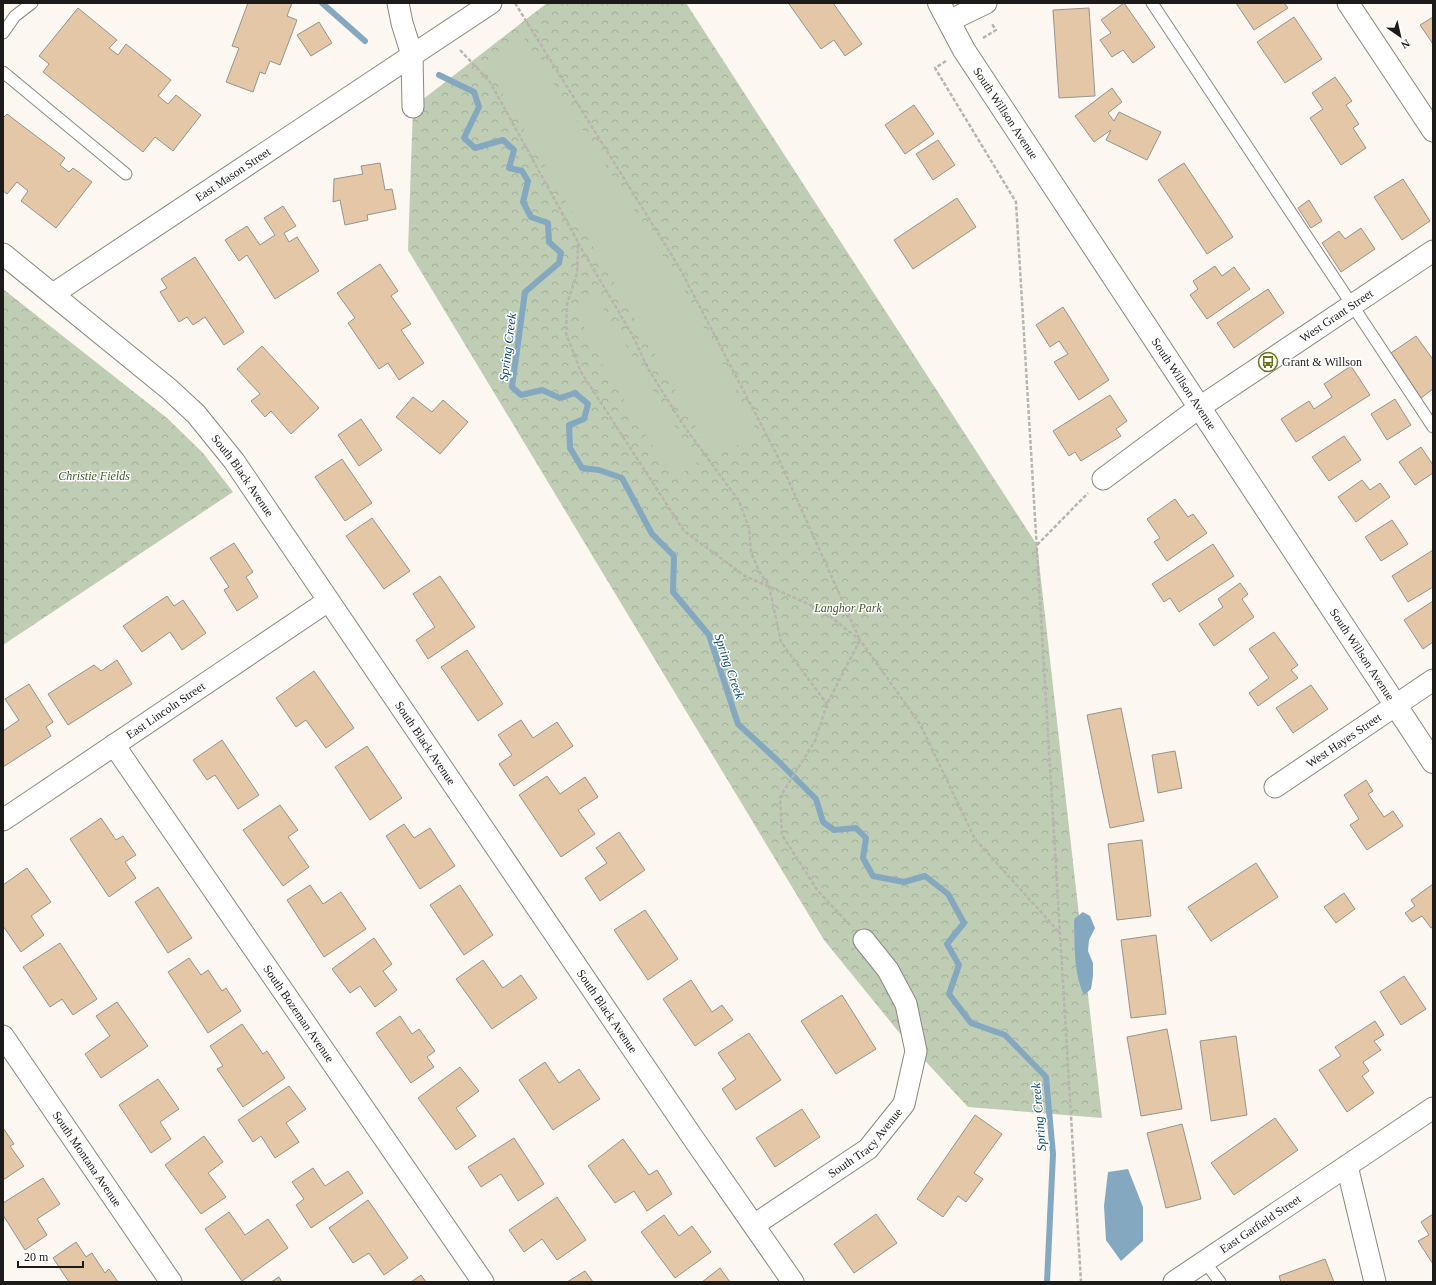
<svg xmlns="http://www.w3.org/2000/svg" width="1436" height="1285" viewBox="0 0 1436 1285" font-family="'Times New Roman',serif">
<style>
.forest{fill:url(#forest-crowns)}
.garden{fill:#bfcdb4}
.water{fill:#85a8c1}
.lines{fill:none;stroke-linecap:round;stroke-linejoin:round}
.stream{stroke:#85a8c1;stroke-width:6}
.building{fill:#e3c7a7;stroke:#98938d}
.service-casing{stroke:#8c8781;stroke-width:13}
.minor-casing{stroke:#8c8781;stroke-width:23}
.secondary-casing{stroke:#8c8781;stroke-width:24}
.path{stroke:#b9b4af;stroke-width:2.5;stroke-dasharray:4 2;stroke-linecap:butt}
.service{stroke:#fff;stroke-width:11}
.minor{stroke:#fff;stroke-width:21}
.secondary{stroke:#fff;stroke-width:22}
.labels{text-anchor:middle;stroke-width:3;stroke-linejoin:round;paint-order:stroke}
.street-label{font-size:12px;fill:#1d1b19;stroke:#fff}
.poi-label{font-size:12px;fill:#1d1b19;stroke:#fff;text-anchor:start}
.park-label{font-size:12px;font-style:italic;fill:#3f5926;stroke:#fff}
.water-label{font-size:13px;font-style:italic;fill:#06486a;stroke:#fff}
</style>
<defs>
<pattern id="forest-crowns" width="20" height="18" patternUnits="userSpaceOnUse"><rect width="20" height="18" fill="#bfcdb4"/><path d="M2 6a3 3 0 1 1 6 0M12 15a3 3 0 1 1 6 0" fill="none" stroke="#a4af9a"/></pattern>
</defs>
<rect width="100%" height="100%" fill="#fdf7f1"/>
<g class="forest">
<path d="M547,3h139l351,542 65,573 -134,-11 -66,-71 -78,-96 -416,-690 5,-143z"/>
<path d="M3,289l164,129 36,35 30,39 -230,153z"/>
</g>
<g class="garden">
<path d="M523,36l160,251 75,147 -44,24 -86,-151 -143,-244z"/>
<path d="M597,298l100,165 -23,16 -68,-107 -30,-62z"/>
<path d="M3,378l9,33 -9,32z"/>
</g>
<g class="water">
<path d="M1083,912l7,4 5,12 -6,12 -1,11 5,12v13l-2,13 -7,6c-11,-23 -9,-51 -10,-76z"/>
<path d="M1128,1169l15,38v34l-22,20 -15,-21 -2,-34 4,-34z"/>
</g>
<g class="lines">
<g class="stream">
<path d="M322,3l43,38"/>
<path d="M439,75l35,17 5,15 -15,31 11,10 28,-8 11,10 -5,18 13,3 6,10 -5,21 8,15 17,6 1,19 12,11 -2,10 -34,29 -13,95 9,8 21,-5 18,8 15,-5 13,11 -4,15 -15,6 1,23 12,20 17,2 23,8 30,56 22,22 -1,36 36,43 29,89 39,36 39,39 7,23 11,8 22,-2 10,10 -3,20 10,18 31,6 21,-6 23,18 16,29 -17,21 12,21 -10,29 22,29 34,12 41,42 7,77 -6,128"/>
</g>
</g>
<g class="building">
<path d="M248,3h44l-5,13 10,4 -17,45 -10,-4 -5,13 -5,-2 -7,20 -27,-10 13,-34 -7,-2z"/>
<path d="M790,3h43l29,41 -17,12 -11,-16 -13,9 -32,-45z"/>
<path d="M1124,3l31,44 -22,16 -10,-13 -11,7 -12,-17 11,-7 -10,-13z"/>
<path d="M1236,3h48l4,5 -34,22z"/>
<path d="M78,8l39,32 -8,8 9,7 8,-11 45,36 -13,16 10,8 8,-9 25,20 -28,36 -18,-14 -12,15 -100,-80 6,-8 -10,-8z"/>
<path d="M1089,8l6,88 -36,2 -6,-88z"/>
<path d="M1294,17l28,42 -37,24 -28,-41z"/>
<path d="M1433,17v27l-13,-19z"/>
<path d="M319,22l13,21 -21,13 -14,-21z"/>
<path d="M1335,77l17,24 -6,4 13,19 -6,4 13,20 -25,17 -31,-47 13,-9 -11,-16z"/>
<path d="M1112,88l10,14 -14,11 6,8 5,-9 42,20 -14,28 -41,-20 5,-10 -17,12 -19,-26z"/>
<path d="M914,105l20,29 -29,20 -20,-29z"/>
<path d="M7,114l58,44 -5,7 9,7 4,-4 19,14 -36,46 -35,-27 7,-10 -11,-9 -10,12 -4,-3v-73z"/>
<path d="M938,140l17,25 -22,15 -17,-26z"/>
<path d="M380,163l5,27 7,-1 4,20 -29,6 1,5 -23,5 -5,-25 -7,2 1,-23 29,-5 -2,-8z"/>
<path d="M1184,163l49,74 -26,17 -49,-74z"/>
<path d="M1403,179l27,42 -28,19 -28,-43z"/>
<path d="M957,198l19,29 -63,42 -19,-29z"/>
<path d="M1309,200l13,21 -11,7 -13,-20z"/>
<path d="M283,206l13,20 -12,7 5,9 8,-5 22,34 -44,28 -28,-44 -8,6 -14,-21 22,-14 13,19 15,-10 -11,-17z"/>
<path d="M1361,228l14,21 -34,23 -19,-29 17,-12 6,8z"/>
<path d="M195,257l49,75 -20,13 -19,-28 -12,8 -6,-8 -8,5 -19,-30 7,-4 -6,-9z"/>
<path d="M380,264l18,27 -7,5 20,28 -10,6 23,33 -25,17 -11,-17 -9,6 -31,-46 7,-5 -18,-25z"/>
<path d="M1215,266l7,10 12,-9 16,22 -43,30 -17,-24 8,-6 -5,-8z"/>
<path d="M1268,289l16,24 -50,35 -17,-25z"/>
<path d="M1063,307l46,73 -30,20 -25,-38 14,-8 -9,-13 -9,6 -14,-22z"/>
<path d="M1416,336l16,22h1v31l-12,9 -30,-45z"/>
<path d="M262,346l57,62 -28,26 -20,-23 -6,6 -14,-16 9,-7 -23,-25z"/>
<path d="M1351,366l19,29 -74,47 -15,-23 28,-18 5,8 18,-12 -8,-13z"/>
<path d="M1110,395l17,26 -11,8 5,7 -40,25 -6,-9 -6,4 -16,-25z"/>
<path d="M413,397l19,15 11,-12 25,22 -28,32 -44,-37z"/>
<path d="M1395,399l16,26 -24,15 -16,-26z"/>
<path d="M361,419l21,31 -23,16 -21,-31z"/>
<path d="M1344,436l17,24 -32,21 -17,-24z"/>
<path d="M1421,447l12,18v8l-18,12 -16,-23z"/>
<path d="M342,459l30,44 -27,18 -30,-44z"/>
<path d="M1362,480l8,10 10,-7 10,14 -34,25 -18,-25z"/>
<path d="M1175,499l13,18 5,-3 14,19 -40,28 -13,-19 6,-4 -13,-19z"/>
<path d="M372,518l38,53 -26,18 -38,-53z"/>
<path d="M1392,520l16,24 -27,17 -16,-24z"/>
<path d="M234,543l19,29 -7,5 12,20 -21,14 -13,-21 5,-3 -19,-29z"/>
<path d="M1213,544l21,32 -55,36 -9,-14 -6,4 -12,-18z"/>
<path d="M1433,550v37l-25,15 -16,-26z"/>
<path d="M440,576l35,51 -47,32 -12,-19 19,-13 -22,-33z"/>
<path d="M1240,583l8,11 -6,5 12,18 -40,29 -15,-22 24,-17 -5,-8z"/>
<path d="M167,596l7,10 9,-6 23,33 -24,17 -12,-18 -28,20 -19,-26z"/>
<path d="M1433,601v41l-10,7 -19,-29z"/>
<path d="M1274,632l24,33 -7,5 7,8 -40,28 -9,-13 20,-15 -20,-29z"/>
<path d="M467,650l36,54 -25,17 -37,-54z"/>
<path d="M117,660l15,24 -64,41 -20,-31 46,-29 7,6z"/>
<path d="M314,671l40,57 -28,20 -20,-28 -10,7 -20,-29z"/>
<path d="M29,684l24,38 -7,5 5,9 -48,31v-36l16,-11 -14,-21z"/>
<path d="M1311,685l17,24 -35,24 -17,-25z"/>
<path d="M1121,708l23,113 -34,7 -23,-113z"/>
<path d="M521,720l12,18 24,-16 16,24 -59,40 -15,-22 13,-9 -14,-20z"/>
<path d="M222,740l37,55 -21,14 -23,-34 -8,5 -14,-20z"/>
<path d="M367,746l35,52 -32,22 -35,-53z"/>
<path d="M1175,751l7,37 -24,5 -6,-38z"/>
<path d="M547,776l13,18 25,-17 13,20 -20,13 17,24 -34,23 -42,-62z"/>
<path d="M1366,780l7,11 -5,3 16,23 9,-6 10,15 -36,24 -17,-25 9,-6 -15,-24z"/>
<path d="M280,805l18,25 -10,7 21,30 -26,19 -40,-56z"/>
<path d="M101,818l15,22 7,-4 13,19 -11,7 11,16 -27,19 -39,-58z"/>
<path d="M404,824l10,14 16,-10 25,38 -35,23 -34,-53z"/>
<path d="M619,832l26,38 -45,31 -15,-23 22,-15 -11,-15z"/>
<path d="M1142,840l9,76 -34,4 -9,-76z"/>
<path d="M1256,863l22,34 -67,44 -23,-34z"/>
<path d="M27,868l24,34 -20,14 13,19 -23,17 -18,-26v-41z"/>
<path d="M1433,884v43l-2,1 -9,-12 -10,6 -7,-9 10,-7 -4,-6z"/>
<path d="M310,885l13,19 18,-12 25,37 -42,28 -37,-57z"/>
<path d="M460,885l33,50 -29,20 -34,-50z"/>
<path d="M158,887l34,51 -24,15 -33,-51z"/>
<path d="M1344,893l11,16 -19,14 -12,-16z"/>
<path d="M645,910l33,49 -30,21 -34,-50z"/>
<path d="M1156,935l10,79 -35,4 -10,-78z"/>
<path d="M374,938l18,26 -9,7 14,19 -22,17 -15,-21 -10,7 -18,-24z"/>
<path d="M60,943l37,56 -24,16 -11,-16 -12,8 -27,-40z"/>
<path d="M189,958l12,17 7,-5 14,21 4,-3 15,23 -33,22 -40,-61z"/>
<path d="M483,960l20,28 18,-13 16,23 -45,31 -36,-50z"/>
<path d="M1404,976l22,33 -25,16 -21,-33z"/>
<path d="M691,980l21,32 10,-7 11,15 -38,26 -32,-47z"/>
<path d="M842,995l34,54 -40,25 -35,-53z"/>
<path d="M117,1002l31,44 -47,32 -16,-24 25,-18 -14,-20z"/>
<path d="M400,1016l12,18 7,-5 16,22 -8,6 7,10 -23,16 -35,-50z"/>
<path d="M1375,1021l9,14 -10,6 7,9 -18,12 6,9 -7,5 12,17 -27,19 -28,-42 22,-14 -6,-9z"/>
<path d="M242,1024l21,30 4,-3 18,27 -42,29 -26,-38 6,-3 -13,-20z"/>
<path d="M1167,1029l15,80 -41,7 -14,-79z"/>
<path d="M749,1033l32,47 -45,30 -14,-21 14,-10 -18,-26z"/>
<path d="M1236,1036l11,79 -36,6 -11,-80z"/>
<path d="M545,1062l14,21 20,-14 21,30 -47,31 -34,-50z"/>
<path d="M460,1067l19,24 -23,17 20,28 -20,14 -38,-52z"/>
<path d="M158,1079l21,30 -19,13 11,17 -20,14 -32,-48z"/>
<path d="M289,1086l17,23 -20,14 13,19 -24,16 -14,-22 -8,6 -15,-22z"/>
<path d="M802,1109l18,28 -45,30 -19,-29z"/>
<path d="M975,1115l27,19 -28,39 9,6 -17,23 -8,-6 -15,21 -26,-18z"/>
<path d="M1275,1118l23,32 -64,45 -23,-32z"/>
<path d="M1182,1124l19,75 -35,9 -19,-75z"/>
<path d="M3,1128l11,16 -4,2 14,20 -21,14z"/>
<path d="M204,1136l19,26 -15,11 18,24 -25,17 -36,-49z"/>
<path d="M514,1138l30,46 -26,17 -17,-27 -20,13 -13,-20z"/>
<path d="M623,1139l26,36 8,-5 15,24 -25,17 -13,-20 -19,12 -27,-37z"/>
<path d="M313,1168l12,18 23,-15 15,22 -52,35 -15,-23 8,-6 -12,-17z"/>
<path d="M43,1178l17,26 -23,15 10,16 -22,15 -22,-35v-12z"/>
<path d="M557,1197l29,43 -29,20 -15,-21 -18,13 -15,-22z"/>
<path d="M368,1200l40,58 -24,17 -15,-22 -16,10 -24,-35z"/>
<path d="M229,1212l16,23 23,-16 20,29 -46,33 -37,-52z"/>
<path d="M876,1214l21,29 -43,30 -20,-29z"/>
<path d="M1433,1214v50l-15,-23 11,-6 -8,-13z"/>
<path d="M664,1215l15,21 13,-10 19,26 -36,26 -34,-46z"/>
<path d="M76,1242l10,15 6,-4 13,20 4,-4 9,13h-49l-16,-24z"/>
<path d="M1325,1259l9,23h-53l-2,-6z"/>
<path d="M720,1268l10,14h-28z"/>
<path d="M585,1271l8,11h-26z"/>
<path d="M421,1275l5,7h-15z"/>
<path d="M279,1277l3,5h-11z"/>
</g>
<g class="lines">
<g class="service-casing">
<g id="service">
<path d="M1152,3l281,424"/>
<path d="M3,33l12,-17 17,-13"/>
<path d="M3,72l123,102"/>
<path d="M1205,1262l15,20"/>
</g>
</g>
<g class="minor-casing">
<g id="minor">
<path d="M398,3l4,20 10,32 1,52"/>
<path d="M1348,3l85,128"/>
<path d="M949,21l37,-18"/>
<path id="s1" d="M3,254l166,135 27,25 38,47 457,674 102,147"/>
<path id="s2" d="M53,294l438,-291"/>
<path id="s3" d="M1103,479l97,-72 233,-156"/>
<path id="s4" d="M114,745l369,537"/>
<path id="s5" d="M1275,787l158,-107"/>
<path id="s6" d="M3,820l325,-219"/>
<path id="s7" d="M3,1036l168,246"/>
<path d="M1347,1166l28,116"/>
<path id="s8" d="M754,1225l114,-76 36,-45 12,-53 -10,-47 -18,-34 -24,-30"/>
<path id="s9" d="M1174,1282l259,-174"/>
</g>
</g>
<g class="secondary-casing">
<g id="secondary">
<path id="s10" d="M939,3l25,47 469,712"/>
</g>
</g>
<g class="path">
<path d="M515,3l164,264 98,188 83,185 -33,64 -12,37 -35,56 2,38 36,56 32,34"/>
<path d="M983,38l13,-8 -4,-6"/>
<path d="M460,50l30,32 88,160 -1,31 -10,31 -1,29 15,39 103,159 61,45 77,34 38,30 60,84 55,115 84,93"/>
<path d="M946,61l-11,7 81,134 65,1080"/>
<path d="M578,243l55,93 14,31 37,59 55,75 10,27 2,24 8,19 10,15 12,56 46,62"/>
<path d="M1037,545l51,-52"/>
</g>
<use href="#service" class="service"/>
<use href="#minor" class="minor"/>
<use href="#secondary" class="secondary"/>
</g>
<defs>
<g id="bus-ring" transform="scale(1)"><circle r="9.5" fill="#fff" stroke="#6b7118" stroke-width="1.5"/><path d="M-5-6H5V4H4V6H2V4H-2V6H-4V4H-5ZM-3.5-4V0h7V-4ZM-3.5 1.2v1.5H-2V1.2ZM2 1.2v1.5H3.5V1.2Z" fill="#6b7118"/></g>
</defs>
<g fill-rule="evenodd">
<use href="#bus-ring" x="1268" y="362"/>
</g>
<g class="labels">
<g class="street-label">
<text dy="4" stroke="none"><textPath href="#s10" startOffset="129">South Willson Avenue</textPath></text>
<text dy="4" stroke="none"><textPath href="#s2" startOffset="216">East Mason Street</textPath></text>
<text dy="4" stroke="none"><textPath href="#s3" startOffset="285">West Grant Street</textPath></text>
<text dy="4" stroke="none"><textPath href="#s10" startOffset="453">South Willson Avenue</textPath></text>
<text dy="4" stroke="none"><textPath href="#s1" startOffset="328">South Black Avenue</textPath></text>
<text dy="4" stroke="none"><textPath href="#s10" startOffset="777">South Willson Avenue</textPath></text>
<text dy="4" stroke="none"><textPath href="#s6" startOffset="196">East Lincoln Street</textPath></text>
<text dy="4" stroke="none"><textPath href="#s5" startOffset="83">West Hayes Street</textPath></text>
<text dy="4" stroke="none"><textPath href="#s1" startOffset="652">South Black Avenue</textPath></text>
<text dy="4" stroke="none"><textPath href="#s1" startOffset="976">South Black Avenue</textPath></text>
<text dy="4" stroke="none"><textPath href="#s4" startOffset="326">South Bozeman Avenue</textPath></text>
<text dy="4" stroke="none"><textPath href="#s8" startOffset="139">South Tracy Avenue</textPath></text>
<text dy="4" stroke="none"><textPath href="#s7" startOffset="149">South Montana Avenue</textPath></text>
<text dy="4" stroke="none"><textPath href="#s9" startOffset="104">East Garfield Street</textPath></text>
</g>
<g class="poi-label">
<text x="1282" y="366">Grant &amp; Willson</text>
</g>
<g class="park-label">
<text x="94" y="480">Christie Fields</text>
<text x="848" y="612">Langhor Park</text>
</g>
<g class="water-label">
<text transform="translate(507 347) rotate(-83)" y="5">Spring Creek</text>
<text transform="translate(730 666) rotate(71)" y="5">Spring Creek</text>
<text transform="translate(1038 1117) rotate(-95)" y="5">Spring Creek</text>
</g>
</g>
<rect width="1436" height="1285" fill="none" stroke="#1d1b19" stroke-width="8"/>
<g transform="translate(1400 36) rotate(146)" stroke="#ffffff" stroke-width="3" paint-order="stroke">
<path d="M0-3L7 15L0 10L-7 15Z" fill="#1d1b19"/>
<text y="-6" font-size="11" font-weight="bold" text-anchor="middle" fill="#1d1b19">N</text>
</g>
<path d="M18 1261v6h65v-6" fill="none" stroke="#1d1b19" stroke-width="2"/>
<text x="24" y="1261" font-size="12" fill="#1d1b19" stroke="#ffffff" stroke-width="3" paint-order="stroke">20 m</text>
</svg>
